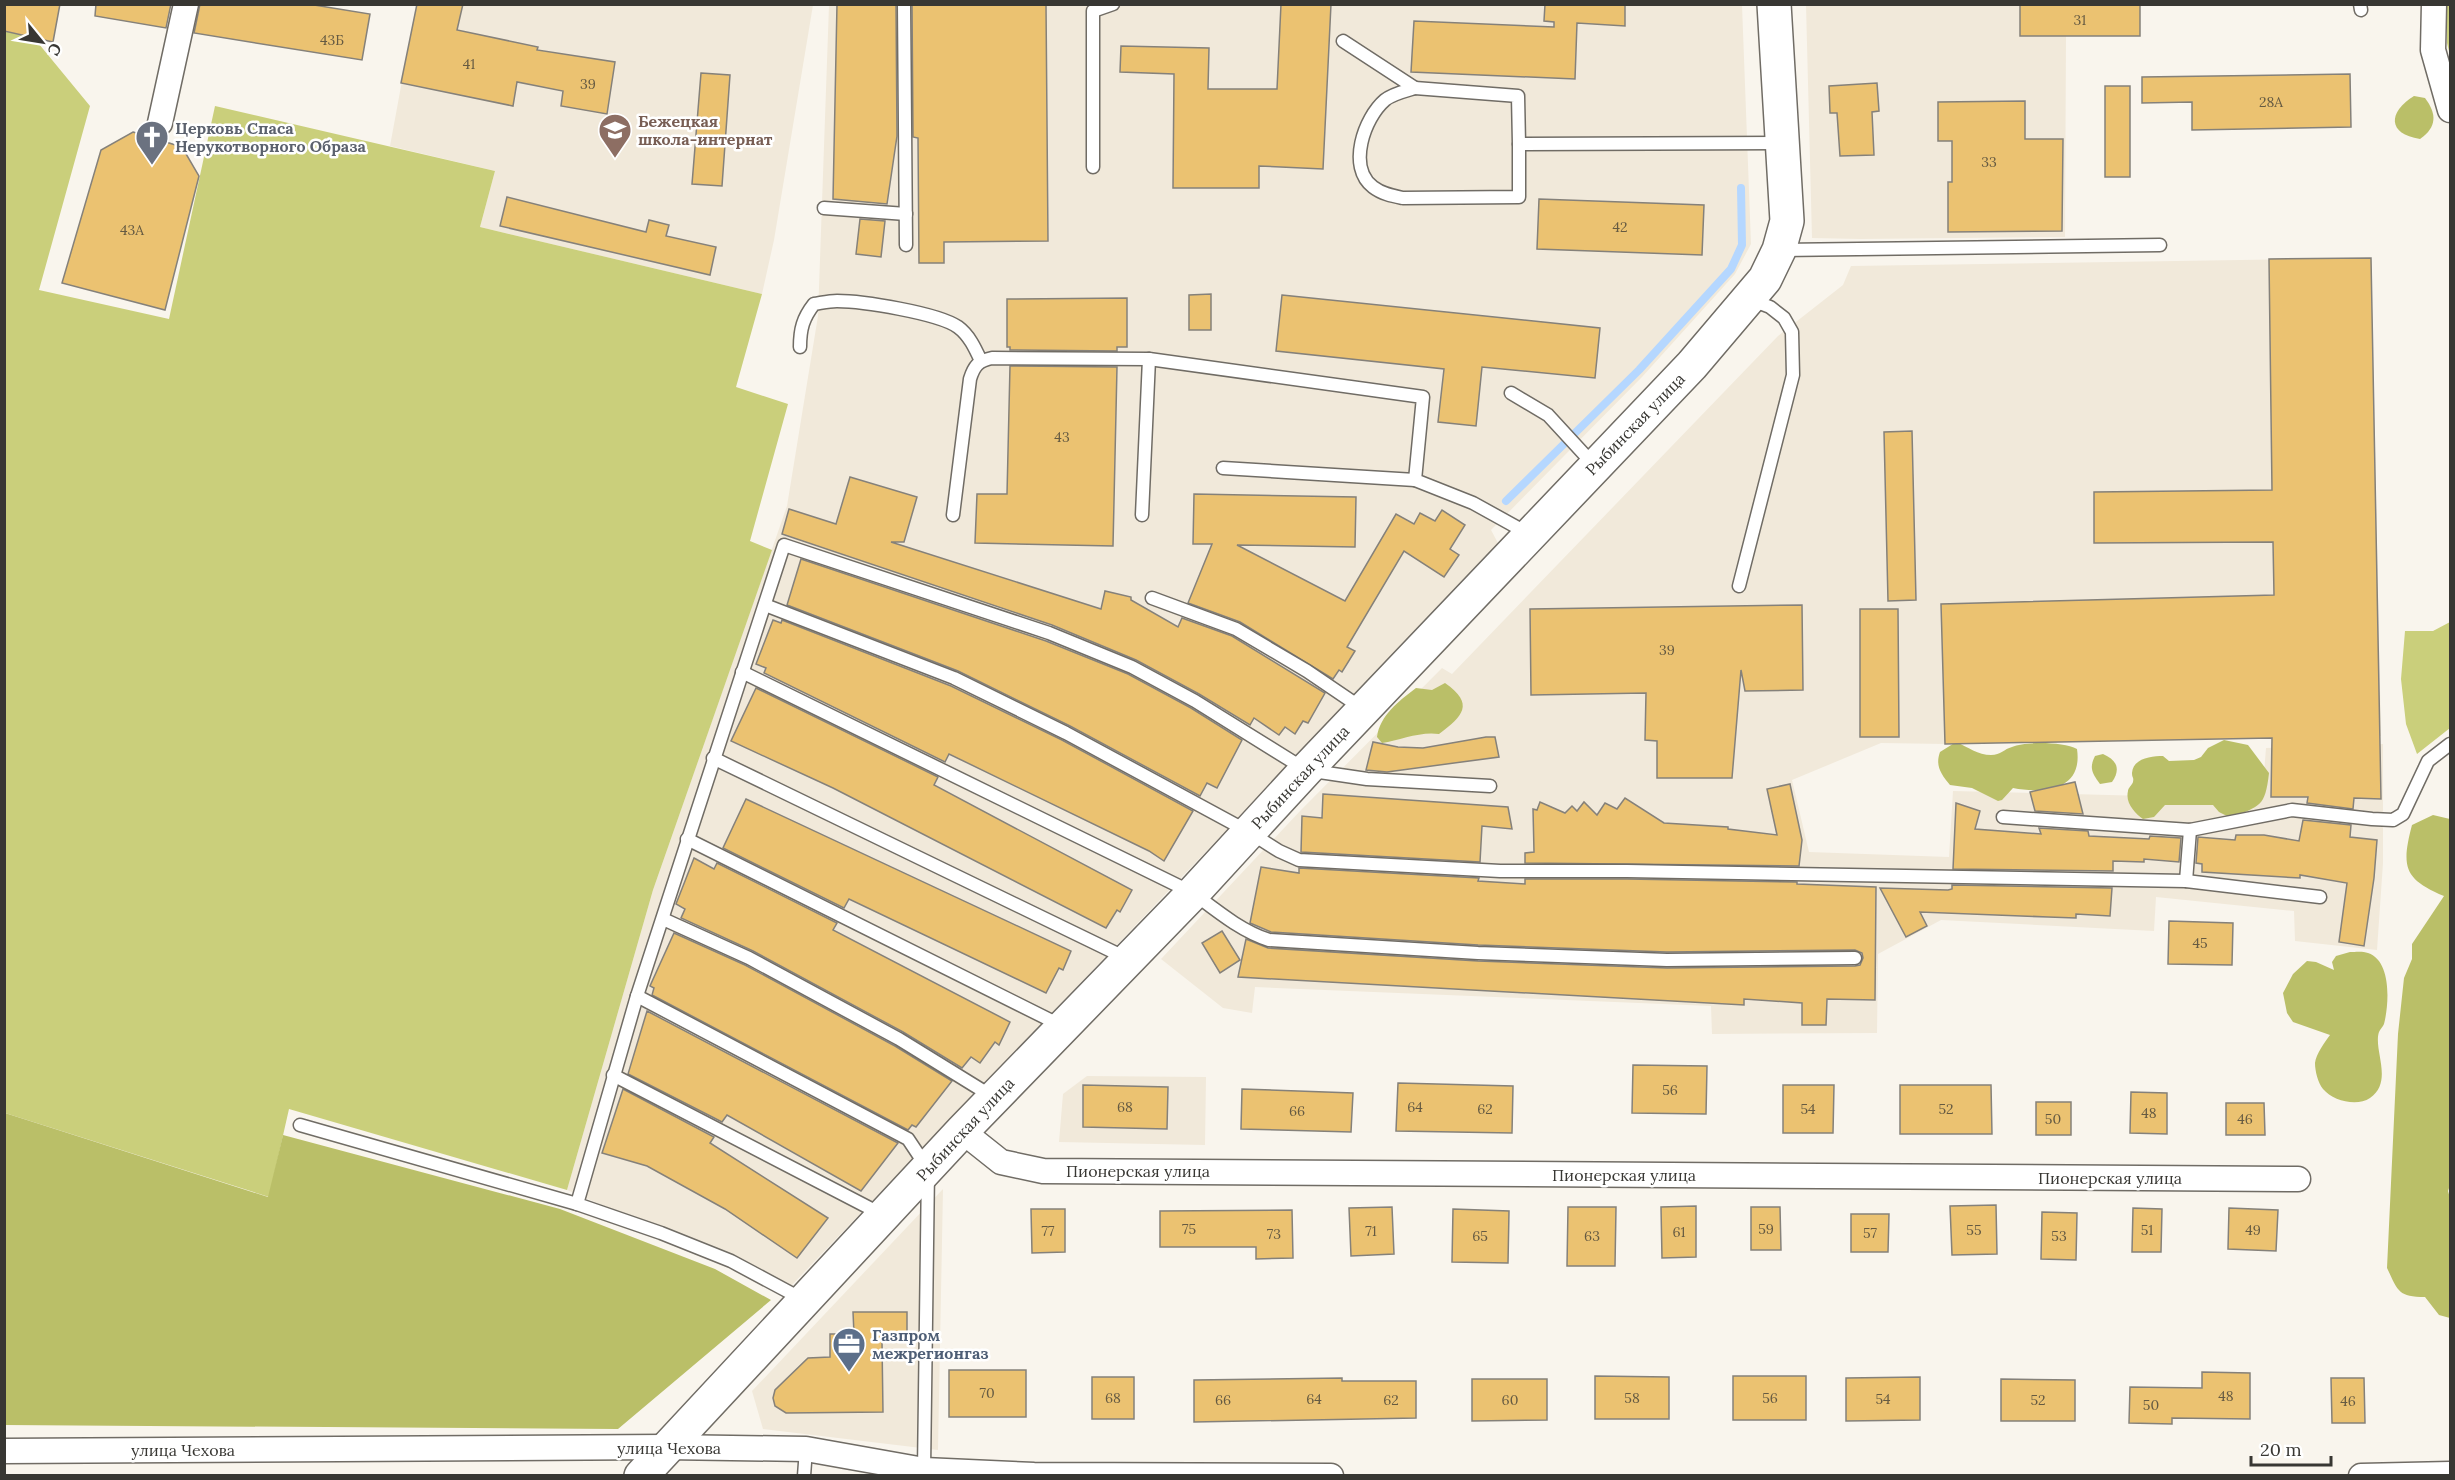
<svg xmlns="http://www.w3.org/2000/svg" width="2455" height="1480" viewBox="0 0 2455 1480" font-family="Lora,serif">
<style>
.built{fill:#f1e9da}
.green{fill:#cacf7b}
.forest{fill:#babf68}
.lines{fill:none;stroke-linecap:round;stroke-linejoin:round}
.stream{stroke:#b5d7ff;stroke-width:8}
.building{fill:#ebc271;stroke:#85817a;stroke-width:1.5}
.lane-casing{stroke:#706c65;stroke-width:15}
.street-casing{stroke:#706c65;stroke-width:27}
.secondary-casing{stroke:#706c65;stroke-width:36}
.lane{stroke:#fff;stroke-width:12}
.street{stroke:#fff;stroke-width:24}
.secondary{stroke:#fff;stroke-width:33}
.labels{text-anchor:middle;stroke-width:5;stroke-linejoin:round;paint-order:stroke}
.number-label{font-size:14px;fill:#655a42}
.education-label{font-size:16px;font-weight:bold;fill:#785e54;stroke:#fff;text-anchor:start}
.worship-label{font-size:16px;font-weight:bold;fill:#5b616d;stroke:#fff;text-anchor:start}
.street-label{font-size:16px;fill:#383733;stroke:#fff}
.service-label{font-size:16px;font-weight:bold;fill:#4e5e75;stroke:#fff;text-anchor:start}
</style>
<rect width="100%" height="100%" fill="#f9f5ed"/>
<g class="built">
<path d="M416,5h397l-39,235 -12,54 -282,-67 15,-56 -105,-25z"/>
<path d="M829,5h913l9,239 -16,30 -93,103 -151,153 8,15 -708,741 -224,-96 86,-300 134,-384 31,-190z"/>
<path d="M1806,5h334v31h-74l-1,201 -205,2 -48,-1z"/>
<path d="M2371,258l10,478 -436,8 -64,-1 -89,37 17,72 140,5 4,-66 309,8 4,-51 117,-4v119l-6,87 -82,-9 -1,-30 -138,-14 -2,34 -213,-11 -63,34 -1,79 -165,1 -1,-28 -456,-19 -3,26 -29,-5 -62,-49 140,-149 141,-142 10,6 326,-338 65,-51 8,-19z"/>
<path d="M1087,1076l119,1 -1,68 -146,-3 4,-48z"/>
<path d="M943,1189l-5,261 -175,-21 -11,-38z"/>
</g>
<g class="green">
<path d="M2447,5h3v50l-3,-12z"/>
<path d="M5,31l29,7 56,68 -51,184 130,29 46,-213 280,65 -15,56 282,67 -26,93 52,17 -38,137 22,9 -119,340 -86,300 -278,-81 -20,88 -264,-84z"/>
<path d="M2450,622v106l-33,26 -11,-30 -5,-45 4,-48h28z"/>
</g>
<g class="forest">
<path d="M2414,96l11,2c12,16 12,29 -5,41 -33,-5 -32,-27 -6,-43z"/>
<path d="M1445,683c30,21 18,33 -6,51 -18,-3 -39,6 -57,9l-5,-6c3,-22 22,-36 39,-49l16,2z"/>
<path d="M2224,740l24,5 21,28c-4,35 -9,32 -38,45l-12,-6 -6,-7h-48l-11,12 -11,2c-8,-6 -18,-16 -15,-28 0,-3 4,-6 5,-9 1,-5 -1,-4 -1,-9 1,-15 20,-17 31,-17l6,5 25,-1 7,-3 7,-9z"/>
<path d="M1956,742c12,5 22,13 35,13 10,0 13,-6 21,-8 15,-6 51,-5 65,2 6,41 -32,45 -64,39l-11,12 -4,1 -26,-13 -22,-3c-9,-11 -15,-19 -10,-33z"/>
<path d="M2103,754c14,6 18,15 9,28l-12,2c-8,-11 -11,-16 -5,-28z"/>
<path d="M2433,815l17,4v366l-2,6 2,7v120l-11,-3 -14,-18c-27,0 -27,-6 -38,-29l11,-234 6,-56 8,-19v-15l32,-48c-40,-17 -43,-29 -32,-71z"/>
<path d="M2350,952c5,0 13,-1 18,1 24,8 21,52 16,71 -1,3 -4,5 -5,8 -6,18 15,49 -9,66 -13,9 -37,3 -47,-9 -5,-6 -8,-18 -8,-26 1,-9 10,-21 15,-28l-37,-13 -6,-9 -4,-20 10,-19 14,-13 9,1 18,8 -2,-8 4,-6z"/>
<path d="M5,1113l263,84 15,-62 277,74 155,60 56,31 -153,129 -613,-4z"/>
</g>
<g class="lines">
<g class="stream">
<path d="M1573,435l66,-65 92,-101 11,-24 -1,-57"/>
<path d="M1506,501l61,-60"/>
</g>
</g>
<g class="building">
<path d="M4,4h56l-7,38 -49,-11z"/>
<path d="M96,4h75l-5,24 -71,-12z"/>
<path d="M200,4h108l62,10 -8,46 -168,-27z"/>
<path d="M417,4h46l-6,26 81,17 -1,3 78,12 -8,52 -46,-8 2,-15 -46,-9 -4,24 -112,-23z"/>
<path d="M837,4h59l1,132 -10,68 -54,-5z"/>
<path d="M912,4h134l2,237 -104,1v21h-25l-1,-125 -5,-1z"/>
<path d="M1281,4h50l-8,165 -64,-3v22h-86l1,-114 -54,-2 1,-26 88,2 -1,41h69z"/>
<path d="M1545,4h80v22l-48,-3 -2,56 -164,-7 3,-51 140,6v-5l-10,-1z"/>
<rect x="2020" y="4" width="120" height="32"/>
<path d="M701,73l29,2 -8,111 -30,-2z"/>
<path d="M2350,74l1,53 -159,3v-28l-50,1v-26z"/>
<path d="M1877,83l2,28 -7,1 2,43 -34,1 -3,-43h-7l-1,-27z"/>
<rect x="2105" y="86" width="25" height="91"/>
<path d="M2025,101v38h38l-1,92 -114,1v-50h4v-41h-14v-39z"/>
<path d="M133,132l49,15 17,29 -34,134 -103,-27 39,-133z"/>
<path d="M507,197l139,35 3,-12 20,5 -3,11 50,11 -6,28 -210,-49z"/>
<path d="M1539,199l165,6 -2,50 -165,-6z"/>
<path d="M860,219l25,2 -4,36 -25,-3z"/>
<path d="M2371,258l10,541 -27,-1 -1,11 -46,-6 1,-6h-37l1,-59 -327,6 -4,-140 333,-9 -1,-53 -179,1v-51l178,-2 -3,-231z"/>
<path d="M1211,294v36h-22v-35z"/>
<path d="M1282,295l318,33 -5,50 -113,-11 -6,59 -38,-4 6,-53 -168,-18z"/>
<path d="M1127,298v49h-10v4l-107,-1v-3h-3v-48z"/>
<path d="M1010,366l107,1 -4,179 -138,-3 2,-49h30z"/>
<path d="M1912,431l4,169 -28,1 -4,-169z"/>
<path d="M850,477l67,20 -13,45h-13l210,67 4,-18 26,6v3l47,27 4,-9 50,18 93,57 -17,30 -5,-2 -8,13 -10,-7 -6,8 -25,-17 -4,7 -51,-31 -63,-34 -84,-35 -270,-91 7,-25 47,15z"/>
<path d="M1194,494l162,3 -1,50 -118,-2 108,56 51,-87 18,10 6,-11 15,8 7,-11 23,15 -15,24 9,6 -15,22 -40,-26 -57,96 8,4 -13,21 -3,-2 -6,9 -93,-57 -52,-19 24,-59h-19z"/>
<path d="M801,559l245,82 82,33 63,34 51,32 -25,48 -10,-5 -7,13 -130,-70 -112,-55 -171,-66z"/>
<path d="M1802,605l1,85 -58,1 -4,-21 -9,108h-75v-37l-12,-1 1,-47 -115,2 -1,-86z"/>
<path d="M1860,609h38l1,128h-39z"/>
<path d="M773,620l8,3 1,-3 169,66 111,54 131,71 -29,50 -15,-10 -200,-97 -4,8 -181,-89 2,-5 -10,-4z"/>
<path d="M756,688l182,89 -4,8 198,105 -12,22 -3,-2 -11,18 -273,-140 -102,-47z"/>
<path d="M1486,737h9l4,20 -112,15 -21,-2 7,-28 25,5 25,1z"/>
<path d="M2075,782l8,32 -48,-3 -5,-19z"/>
<path d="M1790,784l12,56 -3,26 -274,-3v-10l9,-1 -1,-43 4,1 3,-8 25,11 7,-7 5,5 7,-9 13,13 8,-12 12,6 8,-11 39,25 64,4v2l49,6 -10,-46z"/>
<path d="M1323,794l185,13 4,22 -30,-3 -2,36 -179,-10 1,-36 20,2z"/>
<path d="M746,799l325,152 -8,19 -4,-2 -13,25 -197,-94 -5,9 -121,-60z"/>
<path d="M1956,803l24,8 -5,18 66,5 -2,-6 49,3 1,5 60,3 1,-3 31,2 -2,24 -35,-3v3l-31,-1v10l-160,-2z"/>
<path d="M2303,820l48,5 -1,12 27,3 -3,38 -10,68 -25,-4 8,-59 -47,-8v3l-98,-6v-8l-6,-1 2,-26 37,3 1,-5h28l35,6z"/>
<path d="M694,858l20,11 3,-6 120,60 -4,7 177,92 -11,23 -4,-3 -15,21 -9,-6 -9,11 -59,-36 -150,-81 -72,-33 4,-9 -9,-5z"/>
<path d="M1261,867l38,6v-5l180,10 -1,3 47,3v-5h102l170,3v2l79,3 -1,113 -48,-1 -1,26h-24v-22l-58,-4v6l-506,-28 8,-38 22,9 210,13 189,7 188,-2 5,-1 3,-7 -1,-5 -7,-3 -188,2 -189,-7 -207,-13 -21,-9z"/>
<path d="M1952,885l160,3 -2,28 -34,-2v4l-28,-1 -128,-5 7,14 -21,11 -26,-49 68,2 4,-1z"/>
<path d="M2169,921l64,2 -1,42 -64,-1z"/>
<path d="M1222,931l18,29 -20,13 -18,-30z"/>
<path d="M674,933l71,32 150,81 57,35 -36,46 -4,-2 -4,5 -256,-135 2,-7 -4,-2z"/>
<path d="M647,1011l251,132 -37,48 -134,-76 -5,7 -94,-48z"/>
<path d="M1633,1065l74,1 -1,48 -74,-1z"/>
<path d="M1398,1083l115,3 -1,47 -116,-2z"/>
<path d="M1083,1085l85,2 -1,42 -84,-2z"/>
<path d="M1783,1085h51l-1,48h-50z"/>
<path d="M1900,1085h91l1,49h-92z"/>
<path d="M623,1089l91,48 -4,6 118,75 -31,40 -72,-49 -78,-43 -45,-13z"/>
<path d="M1242,1089l111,4 -2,39 -110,-3z"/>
<path d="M2131,1092l36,1v41l-37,-1z"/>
<rect x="2036" y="1102" width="35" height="33"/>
<path d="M2226,1103h38l1,32h-39z"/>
<path d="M1996,1205l1,49 -45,1 -2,-49z"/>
<path d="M1696,1206v51l-34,1 -1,-51z"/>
<path d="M1392,1207l2,47 -43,2 -2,-48z"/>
<path d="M1568,1207h48l-1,59h-48z"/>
<path d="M1751,1207h29l1,43h-30z"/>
<path d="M2133,1208l29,1 -1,43h-29z"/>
<path d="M2229,1208l49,2 -2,41 -48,-2z"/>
<path d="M1031,1209h34v43l-33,1z"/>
<path d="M1453,1209l56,2 -1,52 -56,-1z"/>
<path d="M1292,1210l1,48 -37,1v-12h-96v-36z"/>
<path d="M2042,1212l35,1 -1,47 -35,-1z"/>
<path d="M1851,1214h38l-1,38h-37z"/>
<path d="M853,1312h54v29l-25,1 1,70 -97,1 -11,-7 -2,-8 2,-8 33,-32 22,-1v-23h24z"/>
<rect x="949" y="1370" width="77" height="47"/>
<path d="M2202,1372l48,1v46l-78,-1v6l-43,-1 1,-36 72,1z"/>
<path d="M1595,1376l74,1v42h-74z"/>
<rect x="1733" y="1376" width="73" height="44"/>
<rect x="1092" y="1377" width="42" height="42"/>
<path d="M1920,1377v43l-74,1v-43z"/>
<path d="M1342,1378v3h74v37l-222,4v-42z"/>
<path d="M2331,1378h33l1,45h-33z"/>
<path d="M1472,1379h75v41l-75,1z"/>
<path d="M2001,1379l74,1v41h-74z"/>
</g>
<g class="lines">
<g class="lane-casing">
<g id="lane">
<path d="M904,4l2,241"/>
<path d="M2360,4l1,6"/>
<path d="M1343,41l72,47c-10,3 -23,6 -30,12 -21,18 -38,67 -12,87 9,7 20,9 30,11l116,-1v-53l263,-1"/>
<path d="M1415,88l103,8 1,48"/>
<path d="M1093,167v-156l20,-7"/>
<path d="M824,208l82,6"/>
<path d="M1781,250l379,-5"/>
<path d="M800,347c0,-18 3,-29 14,-43 7,-1 15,-3 23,-3 25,0 101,12 121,26 11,8 17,21 23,34"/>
<path d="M1511,393l37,22 46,50"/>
<path d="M1223,468l192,12"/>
<path d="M953,515l17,-136c4,-13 8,-18 22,-21l157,1 274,38 -8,83 58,23 56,31"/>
<path d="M1142,515l7,-156"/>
<path d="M1739,586l54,-211 -1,-43 -8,-14 -14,-11 -21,-8"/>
<path d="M1152,598l84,31 71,42 56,38"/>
<path d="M765,605l189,73 112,55 183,99 30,19 20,9 201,11h127l559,10 134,16"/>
<path d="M742,672l451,221c24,18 48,38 76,47l209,13 189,7 188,-2"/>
<path d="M713,758l415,201"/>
<path d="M2003,817l187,13 102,-20 80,9 21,1 10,-6 25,-53 22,-17"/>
<path d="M687,839l375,187"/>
<path d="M2186,881l4,-51"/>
<path d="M663,919l86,39 150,81 94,58"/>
<path d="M637,996l271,143 20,30 -4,301"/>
<path d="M613,1075l270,140"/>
<path d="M300,1125l277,79"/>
<path d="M802,1299l-71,-38 -70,-28 -84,-29 60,-208 147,-451 265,88 83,34 63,34 111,69 61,9 123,7"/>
<path d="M804,1476l2,-27"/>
</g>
</g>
<g class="street-casing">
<g id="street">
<path d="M2434,4l-1,46 17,60"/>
<path d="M160,123l26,-119"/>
<path d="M962,1131l39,31 42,9 1255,8"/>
<path d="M4,1451l662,-4 140,2 118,21 110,5 297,1"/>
<path d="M2361,1476l89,-2"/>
</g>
</g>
<g class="secondary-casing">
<path id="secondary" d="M641,1476l321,-345 231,-238 113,-123 386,-405 73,-86 14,-29 8,-29 -13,-217"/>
</g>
<use href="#lane" class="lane"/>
<use href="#street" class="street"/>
<use href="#secondary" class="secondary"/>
</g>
<defs>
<g id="school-pin" transform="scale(1.725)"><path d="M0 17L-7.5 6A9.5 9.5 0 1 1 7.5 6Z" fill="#8d6e63" stroke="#fff"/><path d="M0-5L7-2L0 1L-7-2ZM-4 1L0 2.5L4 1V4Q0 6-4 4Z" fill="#fff"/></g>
<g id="church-pin" transform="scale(1.725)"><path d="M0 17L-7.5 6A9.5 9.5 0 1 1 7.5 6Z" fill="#6b7280" stroke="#fff"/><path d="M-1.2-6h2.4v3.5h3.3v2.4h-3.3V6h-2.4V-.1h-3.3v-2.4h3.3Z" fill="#fff"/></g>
<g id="office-pin" transform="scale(1.725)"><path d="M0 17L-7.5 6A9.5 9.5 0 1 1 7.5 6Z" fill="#5c6f8a" stroke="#fff"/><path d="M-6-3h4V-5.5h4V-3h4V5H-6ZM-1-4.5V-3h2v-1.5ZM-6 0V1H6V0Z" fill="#fff"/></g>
</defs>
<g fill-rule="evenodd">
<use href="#school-pin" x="615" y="130"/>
<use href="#church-pin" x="152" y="137"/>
<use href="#office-pin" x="849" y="1344"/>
</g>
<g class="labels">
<g class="number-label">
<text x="2080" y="25">31</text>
<text x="332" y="45">43Б</text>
<text x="469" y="69">41</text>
<text x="588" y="89">39</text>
<text x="2271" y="107">28А</text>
<text x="1989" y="167">33</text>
<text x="1620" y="232">42</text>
<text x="132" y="235">43А</text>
<text x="1062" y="442">43</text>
<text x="1667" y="655">39</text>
<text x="2200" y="948">45</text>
<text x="1670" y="1095">56</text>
<text x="1125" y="1112">68</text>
<text x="1415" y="1112">64</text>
<text x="1485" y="1114">62</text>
<text x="1808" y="1114">54</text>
<text x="1946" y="1114">52</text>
<text x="1297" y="1116">66</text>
<text x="2149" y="1118">48</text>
<text x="2053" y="1124">50</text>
<text x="2245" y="1124">46</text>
<text x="1189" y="1234">75</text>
<text x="1766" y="1234">59</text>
<text x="1974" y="1235">55</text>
<text x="2147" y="1235">51</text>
<text x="2253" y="1235">49</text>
<text x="1048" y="1236">77</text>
<text x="1371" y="1236">71</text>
<text x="1679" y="1237">61</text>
<text x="1870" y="1238">57</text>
<text x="1274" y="1239">73</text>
<text x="1480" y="1241">65</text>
<text x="1592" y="1241">63</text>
<text x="2059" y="1241">53</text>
<text x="987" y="1398">70</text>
<text x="2226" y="1401">48</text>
<text x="1113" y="1403">68</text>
<text x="1632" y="1403">58</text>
<text x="1770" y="1403">56</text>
<text x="1314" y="1404">64</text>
<text x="1883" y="1404">54</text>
<text x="1223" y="1405">66</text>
<text x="1391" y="1405">62</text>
<text x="1510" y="1405">60</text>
<text x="2038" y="1405">52</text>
<text x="2348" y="1406">46</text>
<text x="2151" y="1410">50</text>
</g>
<g class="education-label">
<text x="638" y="127">Бежецкая<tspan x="638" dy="18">школа-интернат</tspan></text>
</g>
<g class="worship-label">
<text x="175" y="134">Церковь Спаса<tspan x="175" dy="18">Нерукотворного Образа</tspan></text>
</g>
<g class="street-label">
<text transform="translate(1635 424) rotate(-46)" y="6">Рыбинская улица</text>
<text transform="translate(1300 777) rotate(-47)" y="6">Рыбинская улица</text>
<text transform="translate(965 1129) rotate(-47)" y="6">Рыбинская улица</text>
<text x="1138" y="1177">Пионерская улица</text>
<text x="1624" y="1181">Пионерская улица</text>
<text x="2110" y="1184">Пионерская улица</text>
<text x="669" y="1454">улица Чехова</text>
<text x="183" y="1456">улица Чехова</text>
</g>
<g class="service-label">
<text x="872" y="1341">Газпром<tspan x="872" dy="18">межрегионгаз</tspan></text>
</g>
</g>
<rect width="2455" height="1480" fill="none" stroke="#383733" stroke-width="12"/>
<g transform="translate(42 42) rotate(120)" stroke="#ffffff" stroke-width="4.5" paint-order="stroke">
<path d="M0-4.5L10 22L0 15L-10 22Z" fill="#383733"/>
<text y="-9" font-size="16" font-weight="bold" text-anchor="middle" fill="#383733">С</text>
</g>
<path d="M2251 1456v9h80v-9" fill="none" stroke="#383733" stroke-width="3"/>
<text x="2260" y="1456" font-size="18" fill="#383733" stroke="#ffffff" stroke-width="4.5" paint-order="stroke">20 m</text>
</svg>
